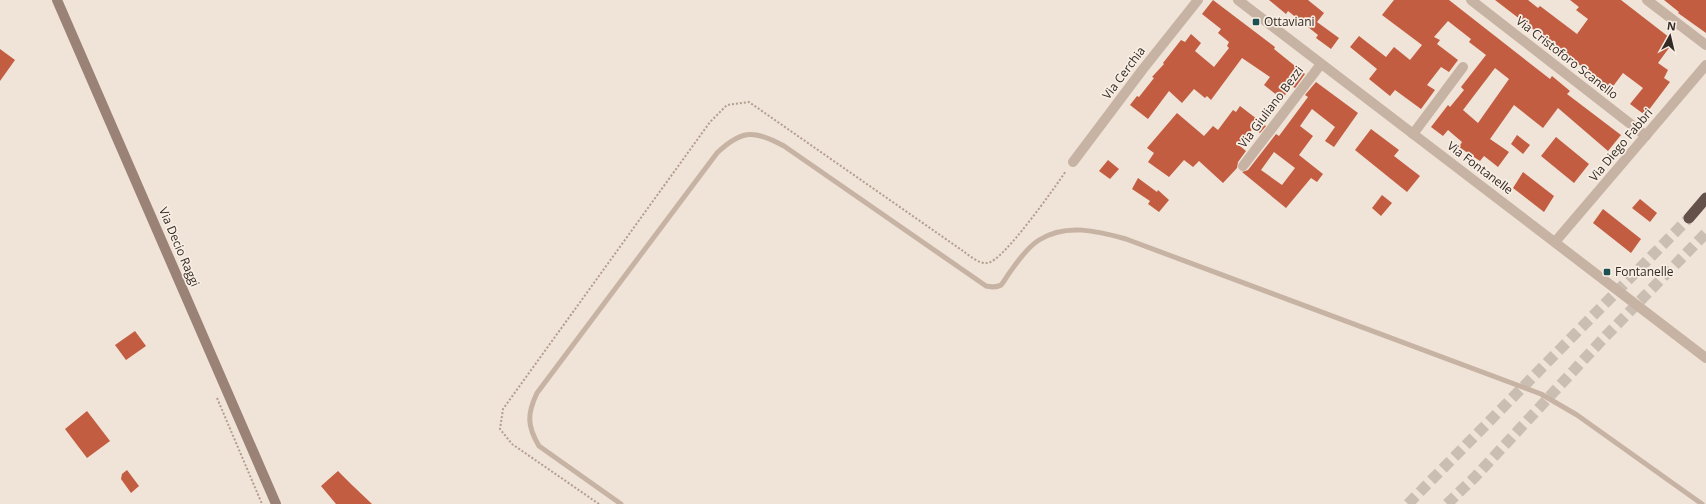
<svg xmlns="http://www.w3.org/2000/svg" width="1706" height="504" viewBox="0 0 1706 504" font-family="'Open Sans',sans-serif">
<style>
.building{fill:#c35d42;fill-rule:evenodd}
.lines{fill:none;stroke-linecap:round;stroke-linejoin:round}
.trunk-tunnel{stroke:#cabeb3;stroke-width:11;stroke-dasharray:11 5.5;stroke-linecap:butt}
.path{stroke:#b39d8e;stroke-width:2;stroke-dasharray:2 2;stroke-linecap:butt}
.service{stroke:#c7b3a4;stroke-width:5}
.minor{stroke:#c7b3a4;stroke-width:10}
.secondary{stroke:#9b8276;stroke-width:10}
.trunk{stroke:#64524a;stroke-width:11}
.poi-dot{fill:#1c5153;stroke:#f8eee3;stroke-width:1.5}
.labels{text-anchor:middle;stroke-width:3.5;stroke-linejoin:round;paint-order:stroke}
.poi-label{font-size:12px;fill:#332925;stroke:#f8eee3;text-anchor:start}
.street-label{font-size:12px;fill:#332925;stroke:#f8eee3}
</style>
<rect width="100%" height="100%" fill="#f0e3d7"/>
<g class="building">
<path d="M1213,0l62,47 -1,2 31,25 -10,14 -3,-2 -10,13 -18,-14 6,-8 -28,-19 -31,42 -4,-4 -2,2 -11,-9 -12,14 -13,-12 -21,28 -18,-14 7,-9 2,1 15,-19 -2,-1 12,-13 -1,-1 18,-23 4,2 6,-8 10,9 -6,8 19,16 15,-19 -2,-2 2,-4 -11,-9 3,-4 -19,-15z"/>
<path d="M1269,0h39l16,13 -7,9 22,16 -8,11 -15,-11 2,-3 -30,-24 -2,3z"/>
<path d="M1394,0h55l101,79 2,-3 18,15 -3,3 54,41 -13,16 -50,-43 -15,20 -29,-23 -24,34 19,13 -11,15 -14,-11 -4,5 -21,-14 3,-5 -14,-12 -5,6 -12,-9 17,-22 2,2 14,-17 -3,-3 25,-32 -17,-13 2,-3 -23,-18 -14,16 6,3 -3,4 21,16 -9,12 -8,-5 -14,18 8,5 -14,19 -26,-19 -5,6 -21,-17 8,-10 -27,-22 9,-11 27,21 8,-10 16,13 12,-15 -40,-30zM1495,68l14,11 -31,44 -15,-13z"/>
<path d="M1495,0h33l10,8 2,-2 37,28 11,-15 -12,-9 3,-3 -9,-7h51l53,41 -16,22 10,7 -4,8 6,4 -25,33 -15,-11 13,-16 -20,-15 -12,16z"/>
<path d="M1664,0h42v33l-28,-20 1,-1z"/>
<path d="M0,49l15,11 -15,21z"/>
<path d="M1316,82l42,31 -24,34 -9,-6 10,-14 -23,-18 -12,17 13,10 -14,19 24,19 -6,8 -6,-4 -25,30 -44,-36 6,-2 28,-36 3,2 29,-39 -3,-2zM1274,152l21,16 -13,17 -21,-15z"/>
<path d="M1240,106l26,20 -6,7 -7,-5 -13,18 6,5 -8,11 -1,6 -14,15 -24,-22 -6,6 -9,-7 -15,17 -21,-15 6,-9 -7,-5 30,-35 27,23 9,-10 5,4 15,-20 3,2z"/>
<path d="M1371,129l28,21 -5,6 26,20 -13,16 -52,-42z"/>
<path d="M1517,135l13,10 -7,9 -12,-10z"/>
<path d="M1556,137l33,27 -15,19 -33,-27z"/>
<path d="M1108,160l11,9 -9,10 -11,-8z"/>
<path d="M1523,172l31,24 -10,16 -31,-24z"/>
<path d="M1138,178l19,14 1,-2 11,10 -10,12 -11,-8 2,-3 -18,-12z"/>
<path d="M1382,195l10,8 -11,13 -9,-8z"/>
<path d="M1640,199l17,14 -7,9 -18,-14z"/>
<path d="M1603,209l38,30 -10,14 -38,-30z"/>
<path d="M135,331l11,15 -20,14 -11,-15z"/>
<path d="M87,411l23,30 -23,17 -22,-29z"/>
<path d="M127,470l12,16 -8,7 -10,-14 1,-5z"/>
<path d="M338,471l14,14 20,19h-36l-15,-18z"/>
</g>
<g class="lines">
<g class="trunk-tunnel">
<path d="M1408,504l281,-286"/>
<path d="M1447,504l28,-27 126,-136 105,-108"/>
</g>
<g class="path">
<path d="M217,398l45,106"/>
<path d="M599,504l-87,-60 -12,-15 3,-20 207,-287 17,-17 22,-3 214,149c7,5 16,13 24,12 15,0 68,-76 79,-92"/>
</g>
<path class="service" d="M621,504l-82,-58c-12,-20 -12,-32 -2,-53l180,-240c25,-24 38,-23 67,-7l202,140c5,1 10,2 15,-1 3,-3 6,-9 9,-13 8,-11 17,-24 29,-32 27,-17 59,-9 87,-1l415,155 36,21 125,89"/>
<g class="minor">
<path d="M1238,0l468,358"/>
<path d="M1471,0l175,136"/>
<path d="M1647,0l59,45"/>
<path d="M1413,134l50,-67"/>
<path d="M1073,162l70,-93 55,-69"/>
<path d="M1243,166l78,-102"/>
<path d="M1555,242l151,-177"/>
</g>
<path class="secondary" d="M57,0l219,504"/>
<path class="trunk" d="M1689,218l17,-20"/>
</g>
<g class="poi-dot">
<rect x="1252" y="18" width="8" height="8" rx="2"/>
<rect x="1603" y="268" width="8" height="8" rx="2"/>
</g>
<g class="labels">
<g class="poi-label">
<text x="1264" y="26">Ottaviani</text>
<text x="1615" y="276">Fontanelle</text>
</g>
<g class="street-label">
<text transform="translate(1567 58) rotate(38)" y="4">Via Cristoforo Scanello</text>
<text transform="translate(1124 73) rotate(-53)" y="4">Via Cerchia</text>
<text transform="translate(1271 107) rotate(-53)" y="4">Via Giuliano Bezzi</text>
<text transform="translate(1621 145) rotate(-50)" y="4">Via Diego Fabbri</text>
<text transform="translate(1480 168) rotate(37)" y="4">Via Fontanelle</text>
<text transform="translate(179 247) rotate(67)" y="4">Via Decio Raggi</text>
</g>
</g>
<g transform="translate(1670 36) rotate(8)" stroke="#f8eee3" stroke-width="3" paint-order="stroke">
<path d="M0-3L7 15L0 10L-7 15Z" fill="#332925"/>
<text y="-6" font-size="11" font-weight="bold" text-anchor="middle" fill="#332925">N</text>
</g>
</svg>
